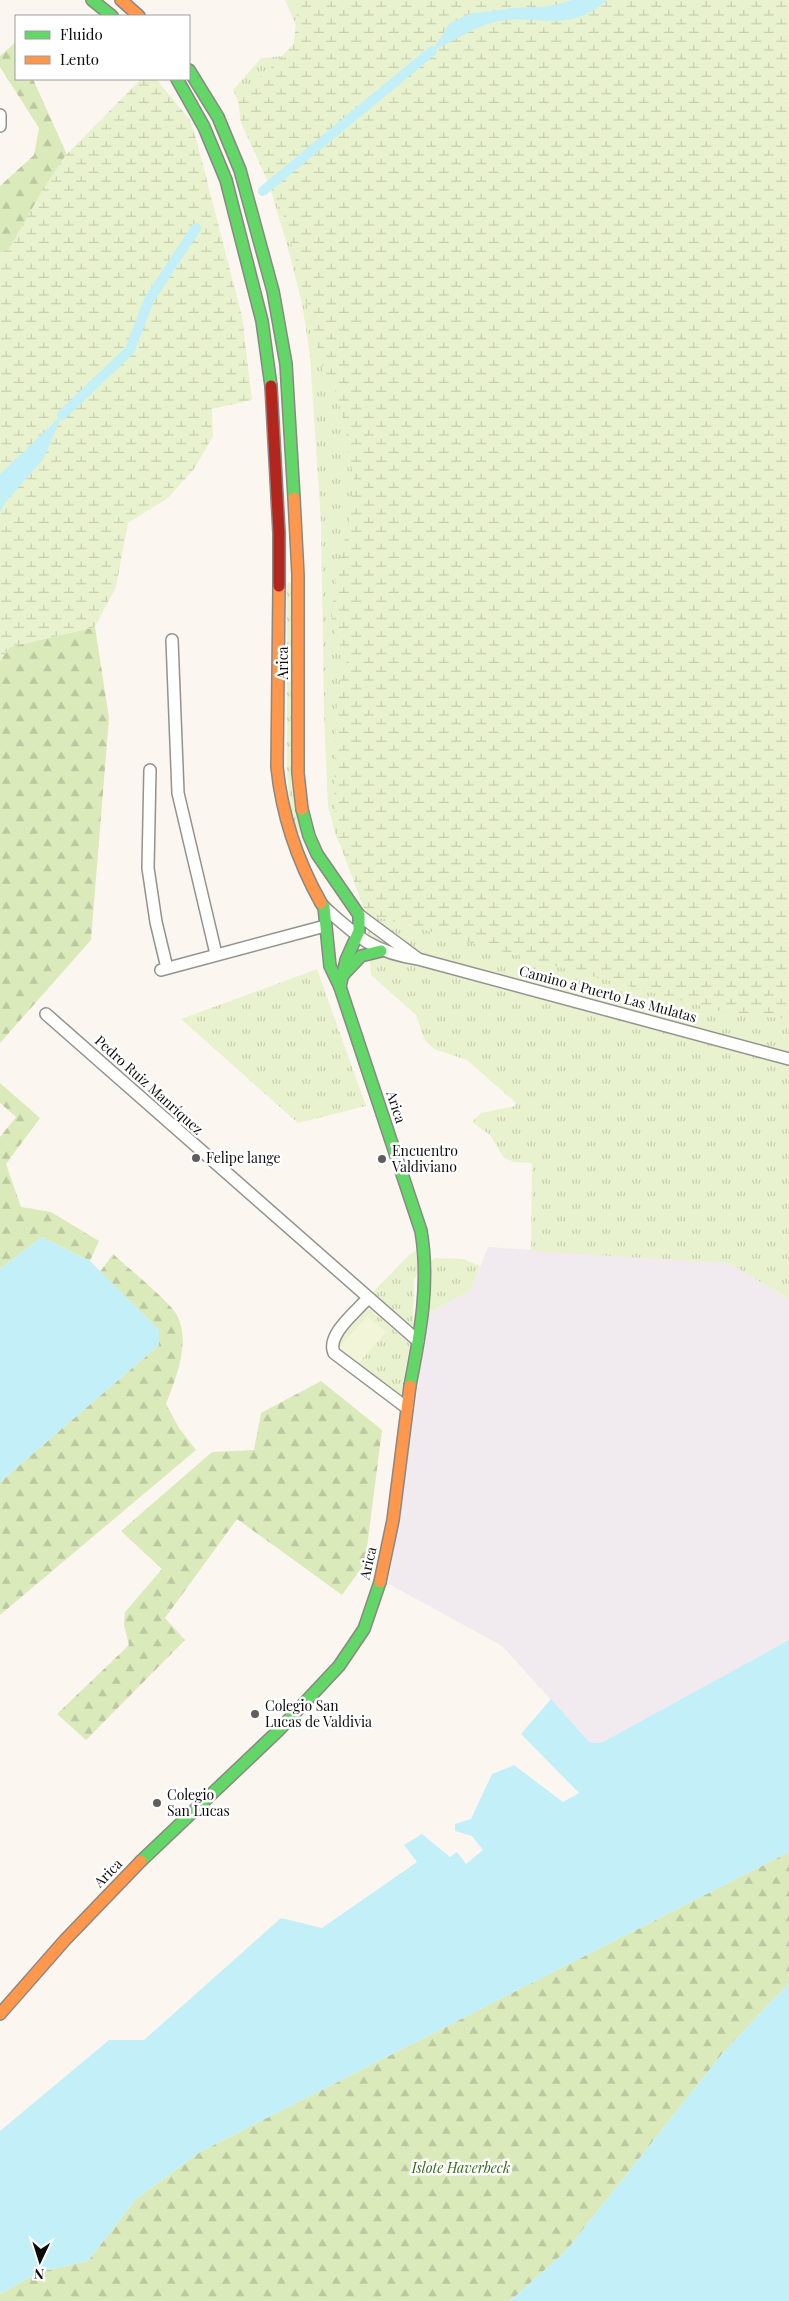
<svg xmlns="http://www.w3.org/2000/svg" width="789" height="2301" viewBox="0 0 789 2301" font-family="'Playfair Display',serif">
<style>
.industrial{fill:#f1eaee}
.grass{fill:url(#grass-tufts)}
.forest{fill:url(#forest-firs)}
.wetland{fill:url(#wetland-marsh)}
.pitch{fill:#f2f5d8}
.water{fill:#c3eff8}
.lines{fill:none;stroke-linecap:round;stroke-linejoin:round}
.canal{stroke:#c3eff8;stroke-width:10}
.street-casing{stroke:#94928f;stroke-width:14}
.fast-casing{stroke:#8a8885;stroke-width:14}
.slow-casing{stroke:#8a8885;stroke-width:14}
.jam-casing{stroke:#8a8885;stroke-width:14}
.street{stroke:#fefefd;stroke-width:11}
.fast{stroke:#63d668;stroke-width:11}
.slow{stroke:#ff974d;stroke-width:11}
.jam{stroke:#b3261e;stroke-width:11}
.poi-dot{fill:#605e5c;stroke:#fff;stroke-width:2}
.labels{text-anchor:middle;stroke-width:5;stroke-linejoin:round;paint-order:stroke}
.street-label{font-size:14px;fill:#0c0c0c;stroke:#fff}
.poi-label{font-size:14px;fill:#0c0c0c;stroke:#fff;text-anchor:start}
.park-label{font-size:14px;font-style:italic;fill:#366a17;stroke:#fff}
</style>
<defs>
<pattern id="grass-tufts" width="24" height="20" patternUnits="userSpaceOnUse" patternTransform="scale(1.25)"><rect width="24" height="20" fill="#e9f2ce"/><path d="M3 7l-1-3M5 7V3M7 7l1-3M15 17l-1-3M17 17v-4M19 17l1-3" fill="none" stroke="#c7ceb0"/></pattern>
<pattern id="forest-firs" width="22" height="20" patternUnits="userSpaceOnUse" patternTransform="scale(1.25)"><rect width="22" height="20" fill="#dbeabb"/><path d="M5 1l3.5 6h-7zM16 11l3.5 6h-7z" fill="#bbc8a0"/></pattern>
<pattern id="wetland-marsh" width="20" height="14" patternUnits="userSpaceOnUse" patternTransform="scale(1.25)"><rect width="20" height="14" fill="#e9f2ce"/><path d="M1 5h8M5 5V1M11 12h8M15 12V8" fill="none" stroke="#c7ceb0"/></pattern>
</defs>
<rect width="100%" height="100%" fill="#fbf7f0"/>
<path class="industrial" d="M488,1247l241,16 60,36v341l-188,103 -12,-1 -87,-96 -113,-62 40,-271 42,-23z"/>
<g class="grass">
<path d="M285,0h504v1299l-60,-36 -198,-12 1,-88 -18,-1 -11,-5 -13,-22 -18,-13 9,-9 34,-7 1,-3 -49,-43 -33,-11 -10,-10 -8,-24 -45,-40 -5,-61 55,15 -69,-66 -16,-26 -8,-31 -4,-93 -3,-189 -11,-168 -8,-53 -16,-62 -30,-100 -23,-51 28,-32 24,-2 9,-5 5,-19z"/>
<path d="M289,582l3,1 10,248 -4,3 -7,-22 -4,-36v-192z"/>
<path d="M317,969l49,137 -68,17 -117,-104z"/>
<path d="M419,1249v22l-5,9 -1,44 -1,3h-7l-35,-32 39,-40z"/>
<path d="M435,1258l28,1 17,7 -9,24 -42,23 2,-52z"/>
<path d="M370,1309l40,35 -9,51h-5l-59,-44 -1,-10 29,-31z"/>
</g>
<g class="forest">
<path d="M16,42v37h17l36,80 -57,94 -12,5v-72l34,-31 5,-27 -39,-61v-11z"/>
<path d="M95,627l14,91 -18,222 -91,103v-382l10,-14z"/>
<path d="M0,1083l40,35 -34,46 15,43 30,5 48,29 -9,20 -48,-24 -42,32v-132l16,-20 -16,-14z"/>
<path d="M113,1254c12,11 58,49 64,61 14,27 -1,63 -11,89l13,24 17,22 -196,165v-133l159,-137v-15l-59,-58z"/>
<path d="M321,1381l61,49 -17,133 -23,32 -105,-76 -72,99 20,22 -99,100 -29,-26 72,-69 -5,-20 1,-13 37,-43 -41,-38 91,-79 42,-2 7,-37z"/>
<path d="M789,1852v131l-67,71 -157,198 -55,49h-510v-7l39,-22 49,-11 48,-62 64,-47z"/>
</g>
<g class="wetland">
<path d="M298,0h491v1019l-62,-6 -361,-99 -27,-72 -5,-44 3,-104 10,-34 -11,-24 -5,-21 6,-43 13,-56 4,-38 -6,-26 -2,-21 -11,-41 -10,-13 -40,-158 -44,-96 -4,-28 36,-29 21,-23z"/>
<path d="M141,79h15l34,41 7,22 45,174 10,84 -40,9 1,27 -19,33 -26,29 -40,25 -12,64 -21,40 -85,20 -10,14v-408l9,-4 34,-60 22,-33z"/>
</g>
<path class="pitch" d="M367,1316l19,16 -28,32 -19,-16z"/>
<g class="water">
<path d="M572,0h35c-42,37 -70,11 -116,23 -18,5 -41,20 -59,28l18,-28 19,-9 44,-6 39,-2z"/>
<path d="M62,415l-18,43 -40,46 -4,8v-38z"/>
<path d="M42,1237l48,24 69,69v15l-159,137v-213z"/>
<path d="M789,1640v212l-589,300 -64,47 -48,62 -49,11 -39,22v-163l109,-91h35l137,-122 41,10 95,-66 -13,-17 18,-11 28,23 7,-5 9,12 17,-14 -11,-14 -17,-5v-7l16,-5 21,-45 22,-9 49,37 16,-9 -58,-59 30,-35 38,43 12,1z"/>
<path d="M789,1983v318h-279l55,-49 157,-198z"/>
</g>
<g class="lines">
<g class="canal">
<path d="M263,191l169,-140"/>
<path d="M62,415l68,-65 19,-50 47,-72"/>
</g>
<g class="street-casing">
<g id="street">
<path d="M0,115v11"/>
<path d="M172,640l6,153 38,161"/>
<path d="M150,770l-2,98 8,54 11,46"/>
<path d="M324,907c34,30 48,45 94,52l371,100"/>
<path d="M359,915l58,43"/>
<path d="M161,970l164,-44"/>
<path d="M46,1014l372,327"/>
<path d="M367,1299c-11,13 -41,36 -33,54l73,55"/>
</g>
</g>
<g class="fast-casing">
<g id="fast">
<path d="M92,0l20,16"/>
<path d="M189,70l29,47 22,53 33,121 13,73 8,134"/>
<path d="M177,79l27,48 22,53 36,141 9,65"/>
<path d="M302,809l7,27 8,18 42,61v16l-13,29 -6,27"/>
<path d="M321,903l3,4 6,59 10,21 81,244c9,53 -1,103 -11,155"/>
<path d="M344,974l17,-18 20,-5"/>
<path d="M141,1861l137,-130 61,-65 25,-37 16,-47"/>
</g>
</g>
<g class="slow-casing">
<g id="slow">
<path d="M121,0l18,16"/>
<path d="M294,498l4,77v198l4,36"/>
<path d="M279,586l-2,181c5,49 20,93 44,136"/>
<path d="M380,1582l13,-62 17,-134"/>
<path d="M0,2014l65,-74 76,-79"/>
</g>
</g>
<g class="jam-casing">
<path id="jam" d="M271,386l8,147v53"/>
</g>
<use href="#street" class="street"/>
<use href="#fast" class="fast"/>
<use href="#slow" class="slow"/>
<use href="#jam" class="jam"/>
</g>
<g class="poi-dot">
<circle cx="196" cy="1158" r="5"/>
<circle cx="382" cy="1159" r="5"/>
<circle cx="255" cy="1714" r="5"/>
<circle cx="157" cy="1803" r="5"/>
</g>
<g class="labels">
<g class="street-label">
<text transform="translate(283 663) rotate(-90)" y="5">Arica</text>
<text transform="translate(608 994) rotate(15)" y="5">Camino a Puerto Las Mulatas</text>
<text transform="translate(149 1085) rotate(42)" y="5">Pedro Ruiz Manríquez</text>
<text transform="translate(396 1107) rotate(72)" y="5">Arica</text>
<text transform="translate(368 1563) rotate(-77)" y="5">Arica</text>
<text transform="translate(108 1873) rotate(-45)" y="5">Arica</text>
</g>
<g class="poi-label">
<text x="392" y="1156">Encuentro<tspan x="392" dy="16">Valdiviano</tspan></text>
<text x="206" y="1163">Felipe lange</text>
<text x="265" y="1711">Colegio San<tspan x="265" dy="16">Lucas de Valdivia</tspan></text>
<text x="167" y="1800">Colegio<tspan x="167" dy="16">San Lucas</tspan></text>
</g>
<g class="park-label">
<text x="461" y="2173">Islote Haverbeck</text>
</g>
</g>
<rect x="15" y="15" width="175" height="65" fill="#ffffff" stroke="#9e9e9e"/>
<rect x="25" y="31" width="25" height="8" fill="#63d668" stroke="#9e9e9e"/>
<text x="60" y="40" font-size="15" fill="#0c0c0c">Fluido</text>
<rect x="25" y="56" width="25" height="8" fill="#ff974d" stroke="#9e9e9e"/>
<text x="60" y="65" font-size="15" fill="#0c0c0c">Lento</text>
<g transform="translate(40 2261) rotate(184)" stroke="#ffffff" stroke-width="4" paint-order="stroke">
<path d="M0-4L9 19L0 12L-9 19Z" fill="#0c0c0c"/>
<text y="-8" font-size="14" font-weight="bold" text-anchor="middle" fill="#0c0c0c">N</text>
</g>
</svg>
